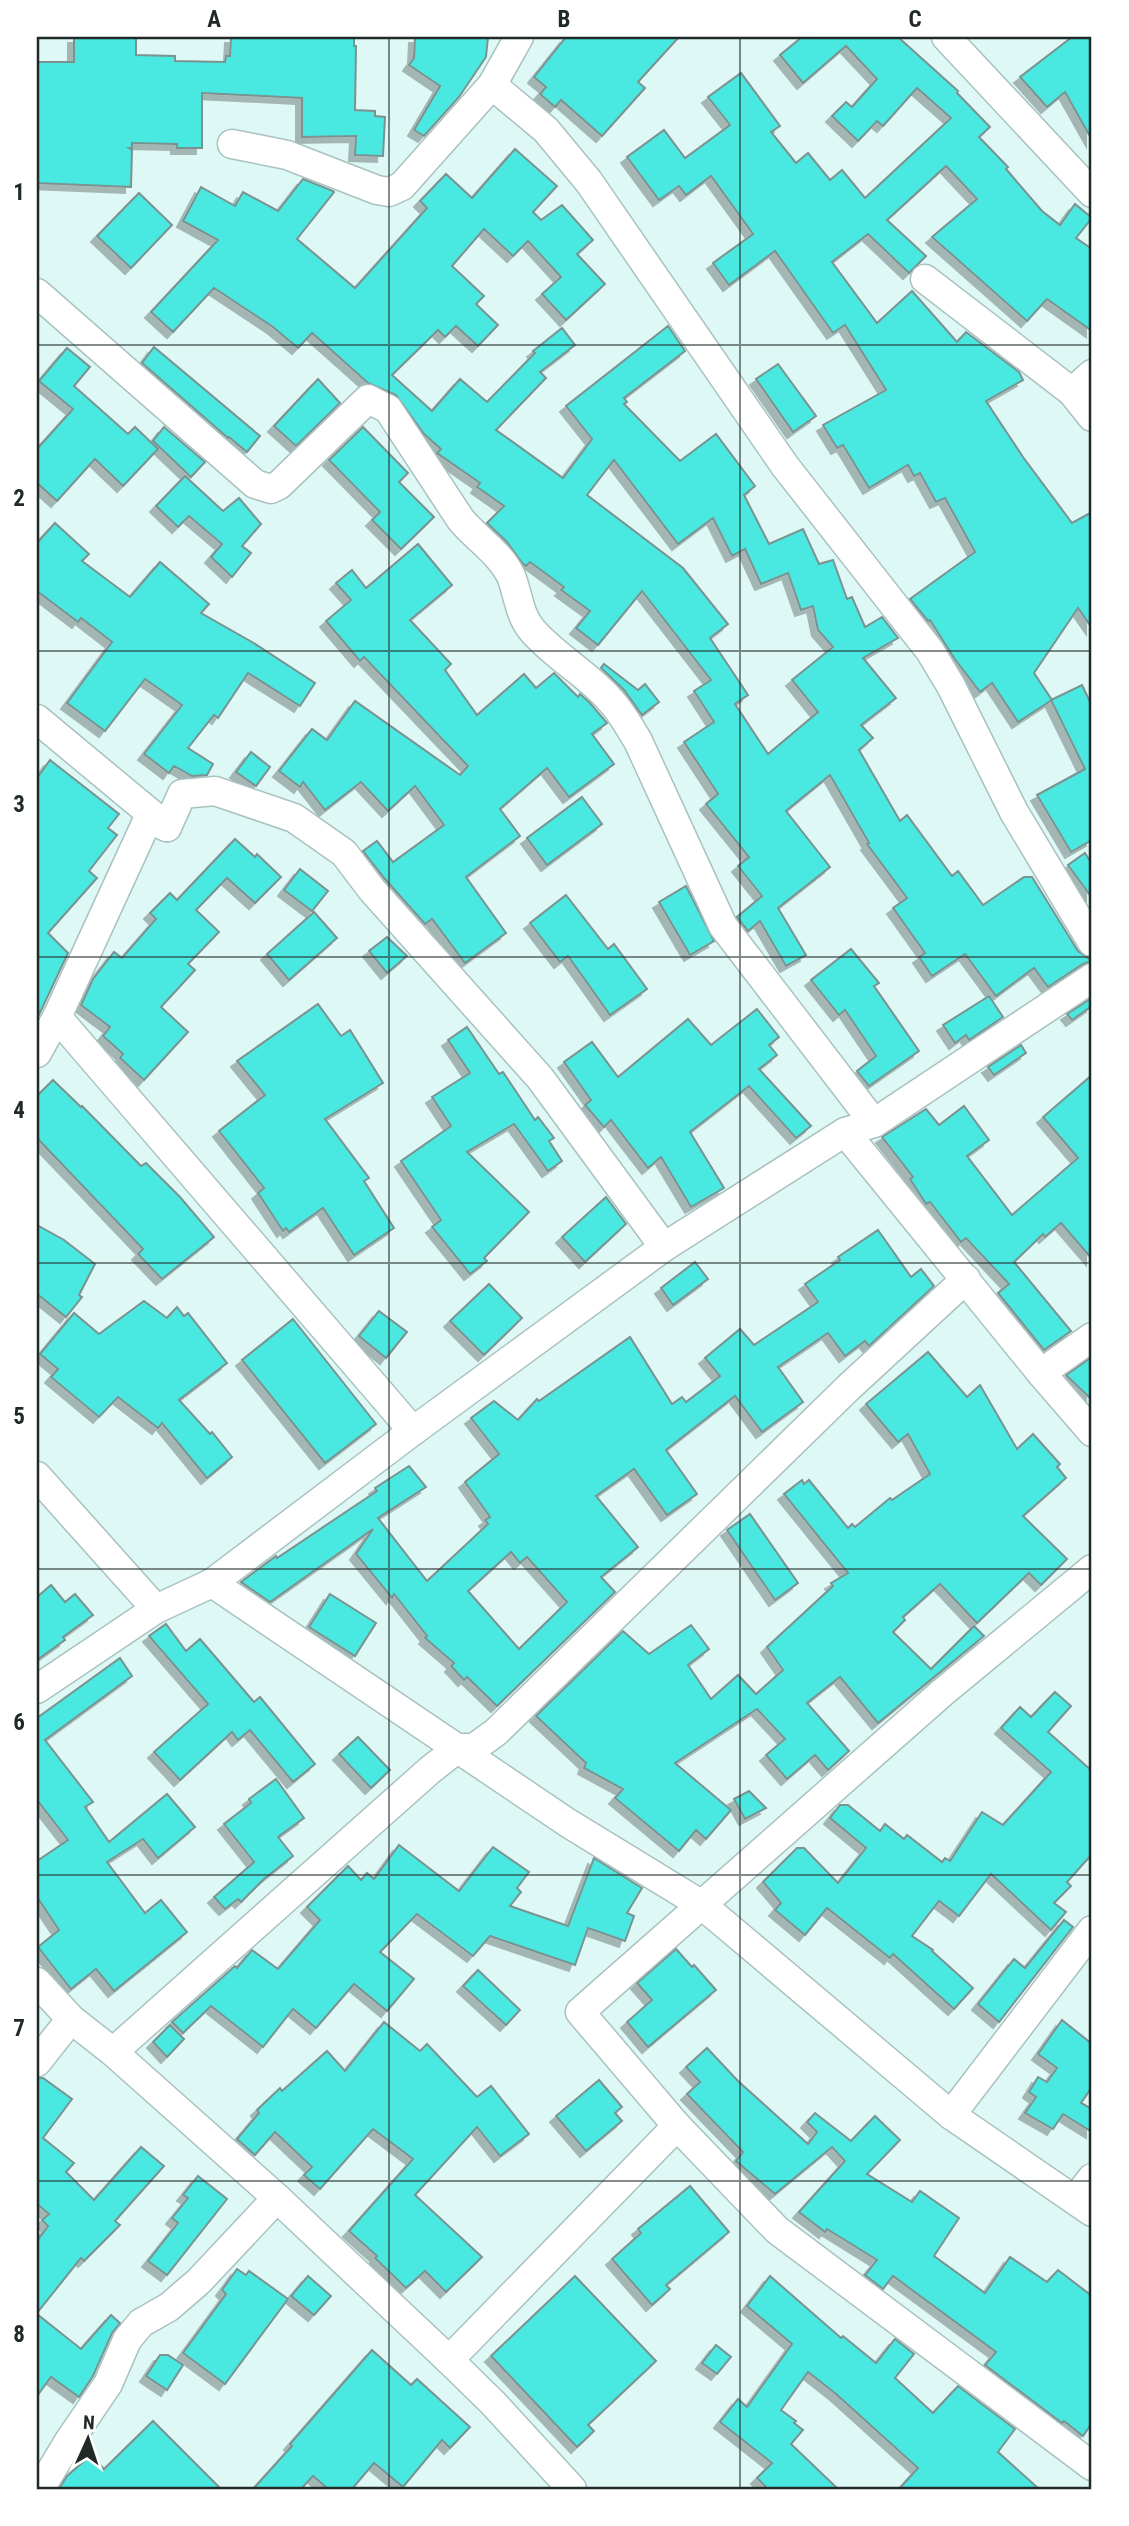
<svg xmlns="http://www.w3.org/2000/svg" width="1129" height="2526" viewBox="0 0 1129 2526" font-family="'Roboto Condensed',sans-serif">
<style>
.building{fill:#4ae8e1;stroke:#7a9290;stroke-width:2;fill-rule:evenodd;filter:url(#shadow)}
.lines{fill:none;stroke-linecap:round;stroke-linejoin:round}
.minor-casing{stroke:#a9c2c0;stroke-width:31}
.minor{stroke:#fff;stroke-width:28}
.grid{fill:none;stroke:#202a29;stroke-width:2;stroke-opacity:0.55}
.neatline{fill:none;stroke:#202a29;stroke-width:2.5}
.grid-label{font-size:23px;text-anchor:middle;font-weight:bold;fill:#202a29}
</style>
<defs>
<filter id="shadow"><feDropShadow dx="-6" dy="6" stdDeviation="0" flood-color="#0004"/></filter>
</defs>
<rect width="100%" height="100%" fill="#def8f6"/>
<g class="building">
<path d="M74,37h62v18l39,1v5l50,1 1,-6h4l1,-19h123v9h2l-1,64 20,1v5l10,1 -2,39 -28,-1 1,-19 -54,1v-39l-100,-5v55h-25v-4l-45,-1v5h-3l3,2 -1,37 -94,-4v-121h37z"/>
<path d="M415,37h73l-2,20 -27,40 -35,39 -10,-6 26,-44 -31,-21 5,-7z"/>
<path d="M566,37h113l-41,45 7,6 -43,48 -41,-36 -6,7 -15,-13 6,-7 -12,-10z"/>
<path d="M802,37h96l60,54 -1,2 33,34 -11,10 29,30 -2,2 36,42 18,14 15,-21 17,14 -16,20 16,11v82l-45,-32 -20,22 -95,-84 45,-38 -31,-33 -59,54 39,36 -17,17 -41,-39 -36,28 45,61 35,-32 45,51 9,-10 53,40 4,8 -37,21 37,56 49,66 20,-11v116l-14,-20 -44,65 18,27 -34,22 -26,-39 -12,9 -26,-34 -24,-38 -2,1 -18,-22 65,-47 -30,-54 -9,4 -16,-29 -6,3 -6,-11 -39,23 -26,-43 -6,3 -14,-23 63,-35 -41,-65 -12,8 -58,-82 -46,34 -16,-22 40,-29 -42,-58 -25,19 -7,-9 -20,14 -32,-43 37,-27 21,28 45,-33 -22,-28 33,-24 39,53 -9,6 25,31 12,-10 22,27 12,-10 23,28 86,-80 -34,-30 -34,38 -6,-5 -19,20 -26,-25 14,-14 6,5 25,-28 -31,-33 -43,37 -23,-28z"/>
<path d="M1072,37h20v103l-27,-48 -18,15 -27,-30z"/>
<path d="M515,149l42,37 -24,26 8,8 21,-15 31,35 -16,14 28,30 -39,36 -24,-26 19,-17 -33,-36 -15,15 -29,-27 -32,37 32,30 -8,8 22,21 -20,21 -22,-20 -11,11 -7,-7 -46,45 40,36 28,-32 27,23 48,-49 -2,-2 29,-23 13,17 -35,27 6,6 -50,52 67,48 29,-39 -26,-33 102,-80 17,25 -61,47 3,4 -3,2 56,57 36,-27 39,52 -11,9 25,49 34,-15 16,35 14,-4 14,39 5,-2 13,30 17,-10 16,21 -35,20 33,40 -35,27 12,13 -14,12 41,71 7,-6 45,61 6,-5 25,34 41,-28h8l46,74 14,10 -9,3 -35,23 -14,-19 -38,28 -31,-42 -33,22 -13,-19 6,-4 -32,-45 14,-10 -40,-54 2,-1 -39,-68 -44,36 44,56 -52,41 28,47 -20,11 -26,-45 -12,10 -11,-14 25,-21 -24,-30 11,-9 -43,-53 12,-10 -34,-52 30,-20 -20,-31 17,-11 -69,-89 -44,54 -22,-17 14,-17 -29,-21 3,-3 -34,-25 -4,4 -3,-2 -16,-22 -20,-19 17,-17 -27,-19 3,-4 -43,-30 4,-4 -17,-15 -28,-39 -28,-12 -56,-50 -14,15 -25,-21 -59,-39 -41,44 -22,-20 67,-72 -35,-19 18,-34 34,19 8,-14 35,19 25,-32 30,12 1,1 -37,47 58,49 72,-80 -7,-7 26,-27 26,24zM614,460l64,84 35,-26 19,38 13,-7 16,35 27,-11 13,37 12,-4 5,24 15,17 -41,33 26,32 -50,42 -33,-50 13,-9 -38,-57 18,-14 -45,-56 -96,-73z"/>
<path d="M139,193l33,32 -41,43 -34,-32z"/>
<path d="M154,347l106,89 -13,16 -18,-15 -1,1 -86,-75z"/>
<path d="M67,348l23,19 -16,19 54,48 7,-7 23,22 -35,37 -28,-27 -38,42 -20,-18v-34l36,-40 -34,-28z"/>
<path d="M778,364l38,52 -23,16 -37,-53z"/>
<path d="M318,379l22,24 -44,43 -22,-20z"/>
<path d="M164,427l41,35 -14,15 -38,-36z"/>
<path d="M363,427l45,46 -9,9 35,35 -33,32 -29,-29 8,-8 -51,-52z"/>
<path d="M185,476l38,35 16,-13 22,26 -19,22 9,7 -19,24 -21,-20 11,-13 -33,-28 -11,11 -22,-21z"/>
<path d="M55,523l34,31 -7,7 48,36 30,-35 49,42 -8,9 51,29 63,41 -15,23 -52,-33 -30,45 -4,-3 -26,33 25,16 -6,11 -15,1 -18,-10 -5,7 -25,-19 38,-49 -37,-26 -40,52 -38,-28 45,-61 -31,-24 -3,4 -41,-31v-48z"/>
<path d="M418,544l34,41 -42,35 41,44 -6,6 32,45 47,-41 12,14 18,-15 24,24 2,-3 10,9 17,20 -15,11 22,30 -45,33 -22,-29 -47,41 20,27 -54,41 40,56 -41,30 -33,-44 -7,5 -40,-45 -22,-28 14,-10 16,21 51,-37 -29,-39 -27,25 -27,-29 -36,28 -22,-28 -3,5 -21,-16 33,-42 15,11 28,-39 105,74 8,-9 -104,-109 -4,4 -34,-40 25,-21 -15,-17 16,-13 14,18z"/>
<path d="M604,664l34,26 7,-6 14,18 -17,13 -18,-25 -23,-22z"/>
<path d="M1082,685l10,21v134l-21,12 -34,-57 48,-26 -34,-69z"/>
<path d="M251,752l19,15 -14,19 -20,-14z"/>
<path d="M50,760l69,54 -11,14 9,7 -28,36 8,7 -49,55 20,20 -31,66v-241z"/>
<path d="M582,797l20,27 -55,41 -20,-27z"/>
<path d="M235,839l20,18 2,-3 24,23 -26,26 -28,-25 -31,32 23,22 -31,32 7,6 -34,37 27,25 -44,48 -24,-22 3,-4 -20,-18 7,-9 -29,-22 12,-26 21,-27 8,6 34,-39 -6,-6 20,-20 7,7z"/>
<path d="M1085,853l7,11v34l-24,-33z"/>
<path d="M300,869l28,22 -16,20 -28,-21z"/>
<path d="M686,886l28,55 -24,14 -31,-53z"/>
<path d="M566,895l42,54 6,-5 33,45 -37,26 -42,-59 -8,6 -30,-39z"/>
<path d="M314,912l23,26 -48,42 -22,-26z"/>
<path d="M387,937l20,19 -20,17 -18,-22z"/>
<path d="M851,949l28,34 -5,3 45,65 -50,35 -12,-15 19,-15 -31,-46 -6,5 -28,-35z"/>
<path d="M989,996l14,21 -34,23 -3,-5 -11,8 -12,-18z"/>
<path d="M1092,998v8l-20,14 -5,-6z"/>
<path d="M318,1004l23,32 9,-6 33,53 -58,36 44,59 -5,3 30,47 -40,27 -31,-47 -34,24 -3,-4 -3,3 -25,-38 6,-5 -45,-57 46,-36 -28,-34z"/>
<path d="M757,1009l22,28 -10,8 8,10 -18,14 52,57 -15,12 -47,-52 -59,46 34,56 -33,19 -30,-50 -13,11 -37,-48 -7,7 -19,-22 6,-5 -27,-38 28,-20 26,35 70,-58 23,26z"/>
<path d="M467,1027l32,47 4,-2 32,48 3,-3 16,21 -5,3 13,20 -14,10 -34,-47 -47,28 62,60 -45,46 3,3 -17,13 -38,-47 9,-7 -40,-59 50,-35 -19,-29 38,-24 -22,-33z"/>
<path d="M1021,1045l5,8 -32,22 -6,-8z"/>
<path d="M1092,1075v184l-31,-36 -16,14 -2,-3 -29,28 57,69 -27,19 -46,-57 11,-9 -43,-46 -5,4 -31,-40 -4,2 -16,-25 3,-2 -31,-40 44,-28 13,16 25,-19 25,34 -22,16 45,59 66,-57 -35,-41z"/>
<path d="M53,1080l28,27 1,-1 59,60 5,-3 34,34 34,40 -52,42 -24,-25 5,-5 -106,-111v-42z"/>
<path d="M606,1197l20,27 -41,38 -23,-25z"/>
<path d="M37,1225l27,15 31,24 -16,31 3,2 -16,20 -29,-23z"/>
<path d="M878,1230l33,47 10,-8 13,17 -65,60 -4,-5 -20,15 -17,-23 -50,34 25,35 -41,30 -27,-36 -69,54 31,44 -30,21 -33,-46 -38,27 42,51 -37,30 14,15 -118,114 -30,-29 -3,3 -13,-14 3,-3 -29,-25 2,-2 -33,-42 -2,4 -36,-44 17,-25 -103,73 -29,-20 35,-26 1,2 100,-67 -2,-3 34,-22 17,21 -48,31 49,63 61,-57 -3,-4 5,-3 -25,-35 34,-28 -28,-36 23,-17 24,19 19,-21 2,2 91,-64 42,67 10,-7 4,5 34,-26 -15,-18 35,-29 14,16 64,-43 -13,-18 35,-24 -2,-3zM511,1552l9,11 7,-6 40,45 -48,47 -51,-58z"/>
<path d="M695,1262l13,17 -35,26 -12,-17z"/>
<path d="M489,1284l33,34 -38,37 -34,-34z"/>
<path d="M144,1301l23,17 10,-11 7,9 4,-3 39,50 -48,37 31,34 2,-2 20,25 -25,21 -45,-55 -4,5 -40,-31 -19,20 -48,-40 7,-8 -18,-15 34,-41 25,21z"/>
<path d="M379,1311l28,21 -21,26 -27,-22z"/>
<path d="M293,1319l83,105 -51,39 -83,-103z"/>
<path d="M928,1352l39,45 13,-12 37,64 16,-15 27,30 -3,3 9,11 -43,38 44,43 -26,26 -12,-12 -52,50 -37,-39 -37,33 2,3 -12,12 38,37 43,-43 10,10 -106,87 -38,-46 -33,26 42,48 -21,19 -13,-15 -28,24 -21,-24 19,-16 -28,-30 -82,54 56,47 -25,29 -10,-9 -17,21 -64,-53 8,-9 -39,-21 2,-5 -50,-47 87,-85 26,23 42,-29 18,24 -21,16 23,34 27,-24 18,19 27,-24 -16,-23 66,-61 -2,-3 17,-10 -64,-79 18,-14 2,4 5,-4 39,48 4,-4 3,3 35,-29 2,2 38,-26 -22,-40 -10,8 -32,-38z"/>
<path d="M1092,1357v43l-26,-25z"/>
<path d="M750,1514l48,69 -23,17 -48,-70z"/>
<path d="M51,1585l14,17 10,-8 18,21 -30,22 2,3 -28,20v-63z"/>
<path d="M330,1594l46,29 -21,33 -46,-29z"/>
<path d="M166,1624l20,27 14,-12 54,63 6,-5 55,67 -22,18 -43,-52 -12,10 -6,-8 -52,48 -26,-28 54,-48 -59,-68z"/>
<path d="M120,1658l12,18 -87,64 48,62 -8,5 24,35 58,-48 28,33 -37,31 -15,-19 -36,23 38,51 16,-13 26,32 -73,59 -18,-22 -25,20 -33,-42 21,-17 -22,-33v-36l31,-21 -31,-40v-82z"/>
<path d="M1055,1692l16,14 -23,26 44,39v83l-25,28 4,4 -17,17 12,9 -15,18 -60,-56 -32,42 -20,-15 -27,35 21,14 -1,1 41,37 -19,21 -61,-55 -3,4 -63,-50 -22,27 -30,-25 6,-7 -18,-21 34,-34h7l34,35 28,-35 -36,-30 10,-13h8l32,26 5,-7 19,15 3,-4 35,27 3,-4 5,3 32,-49 21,13 48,-53 -50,-44 19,-21 11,10z"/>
<path d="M358,1737l32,33 -19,18 -32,-34z"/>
<path d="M276,1779l28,39 -26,19 15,19 -29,23 -23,23 -3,-3 -13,10 -11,-12 40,-35 -30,-38 27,-21 -2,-4z"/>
<path d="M749,1791l17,17 -21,11 -11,-20z"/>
<path d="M399,1845l60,46 34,-44 36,25 -12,16 4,4 -11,14 58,20 26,-68 48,30 -15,25 7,3 -9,25 -37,-13 -13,37 -85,-29 -17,20 -56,-42 -37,38 34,27 -27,32 -33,-27 -38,44 -23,-19 -30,38 -52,-41 -28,27 -11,-11 63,-56 2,2 15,-18 26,19 42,-49 -13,-13 41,-41 13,14 6,-7 7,6z"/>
<path d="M1064,1920l9,7 -74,95 -21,-18 36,-45 11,9z"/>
<path d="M676,1949l16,18 2,-2 22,25 -68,57 -21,-25 25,-22 -15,-17z"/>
<path d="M478,1970l42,40 -14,15 -43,-39z"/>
<path d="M1062,2020l30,24v43l-11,16 11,6v23l-29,-18 -10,15 -28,-16 11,-16 -7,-5 9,-15 9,5 10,-14 -19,-14z"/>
<path d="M384,2022l36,29 7,-7 50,53 14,-11 38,48 -29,22 -23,-29 -62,68 67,62 -36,35 -21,-21 -19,17 -31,-30 2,-2 -28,-25 64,-72 -40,-30 -53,60 -16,-14 8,-8 -37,-35 -20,23 -18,-16 22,-26 -2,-3 23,-22 2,3 45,-40 18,20z"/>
<path d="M170,2025l14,14 -17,18 -14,-15z"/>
<path d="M707,2048l31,33 70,63 9,-12 -10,-10 8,-9 36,28 24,-25 25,24 -33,34 45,28 8,-11 39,27 -25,38 51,37 25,-36 37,25 11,-12 34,26v127l-9,13 -19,-15 -2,2 -77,-58 11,-13 -103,-76 -10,13 -18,-14 12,-15 -50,-31 -2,3 -26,-20 46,-51 -13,-14 -57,47 -39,-33 7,-9 -56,-58 13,-12 -14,-15z"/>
<path d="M37,2078h6l29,21 -29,39 31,25 -8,9 28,28 47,-53 23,19 -49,55 5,4 -36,36 -3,-3 -44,55v-72l11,-15 -6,-6 7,-6 -12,-10z"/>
<path d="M599,2080l23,27 -7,6 7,8 -36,30 -30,-35z"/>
<path d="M198,2176l29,23 -60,76 -19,-14 30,-38 -6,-5 16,-20 -5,-3z"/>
<path d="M690,2186l39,46 -63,53 4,4 -18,16 -40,-46 29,-26 -3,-4z"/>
<path d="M237,2269l9,6 3,-4 39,28 -63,85 -42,-31 43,-59 -4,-4z"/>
<path d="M308,2276l23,20 -17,19 -23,-19z"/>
<path d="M575,2276l81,85 -68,64 6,6 -17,16 -86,-91z"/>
<path d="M770,2276l71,62 2,-2 33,27 19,-24 19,15 -19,24 38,35 25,-27 57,43 -17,23 41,37h-140l19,-21 -82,-74 -28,-22 -27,38 15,11 -2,2 9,7 -12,14 47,45h-70l-11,-11 15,-15 -52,-41 18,-23 9,8 45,-63 -45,-38z"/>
<path d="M37,2314l44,35 30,-34 9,8 -8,10 -19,43 -14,21 -28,-20 -14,19z"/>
<path d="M716,2345l15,12 -14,17 -15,-11z"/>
<path d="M372,2350l39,35 6,-6 53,48 -20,21 -8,-8 -39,47 -29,-24 -22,26h-24l-15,-13 -12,13h-48l39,-43 -2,-2z"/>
<path d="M160,2355h8l15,10 -16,25 -21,-14z"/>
<path d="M153,2421l68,68h-162l8,-13 24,-21 13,14z"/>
</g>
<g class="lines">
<g class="minor-casing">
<g id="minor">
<path d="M946,37l146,156"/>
<path d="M492,85l54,45 43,52 196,284 145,185 21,35 63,126 78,130"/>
<path d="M232,144l55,11 90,35 12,2 13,-6 90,-101 27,-48"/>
<path d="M925,279l147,113 20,25"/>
<path d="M37,293l218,191 16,5 8,-4 89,-86 20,10 73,111c16,19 39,33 50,56 7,17 8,39 21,54 23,27 56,44 79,71 11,12 19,27 27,40l85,185 151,197"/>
<path d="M1072,392l20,-18"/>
<path d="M37,719l130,108"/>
<path d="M167,827l15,-33 33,-3 79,27 50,35 28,37 168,188 124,169"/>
<path d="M57,1017l356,414"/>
<path d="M37,1053l20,-36 91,-198 19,8"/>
<path d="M845,1132l196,241 51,59"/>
<path d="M1041,1373l51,-36"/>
<path d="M37,1476l119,133"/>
<path d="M1092,1569l-149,123 -363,320 97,114 100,104 315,236"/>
<path d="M212,1583l356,240 134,82 249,210 141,97"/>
<path d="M37,1689l119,-80 56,-26 201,-152 251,-184 181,-115 29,-9 218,-145"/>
<path d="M37,1982l34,37 42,33 164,146 172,162 44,43 79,86"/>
<path d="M113,2052l317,-282 28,-22h16l22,-16 353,-345 117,-108"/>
<path d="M37,2062l34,-43"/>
<path d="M951,2115l141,-185"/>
<path d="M1075,2200l17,-22"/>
<path d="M449,2360l228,-234"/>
<path d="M40,2489l29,-48 39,-57 19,-44 14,-17 28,-16 29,-25 79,-84"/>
</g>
</g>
<use href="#minor" class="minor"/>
</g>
<path class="grid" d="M389,37v2452M740,37v2452M37,345h1055M37,651h1055M37,957h1055M37,1263h1055M37,1569h1055M37,1875h1055M37,2181h1055"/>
<rect width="1129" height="2526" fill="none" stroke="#ffffff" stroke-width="77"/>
<g transform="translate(88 2439) rotate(3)" stroke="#ffffff" stroke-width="5" paint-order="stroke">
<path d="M0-5L12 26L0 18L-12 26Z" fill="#202a29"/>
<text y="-10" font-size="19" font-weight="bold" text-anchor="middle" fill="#202a29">N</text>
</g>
<rect x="38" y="38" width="1052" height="2450" class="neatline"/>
<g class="grid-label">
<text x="214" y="27">A</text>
<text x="564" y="27">B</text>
<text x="915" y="27">C</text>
<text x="19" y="200">1</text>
<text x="19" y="506">2</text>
<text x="19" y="812">3</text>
<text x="19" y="1118">4</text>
<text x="19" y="1424">5</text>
<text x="19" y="1730">6</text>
<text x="19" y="2036">7</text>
<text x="19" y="2342">8</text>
</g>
</svg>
